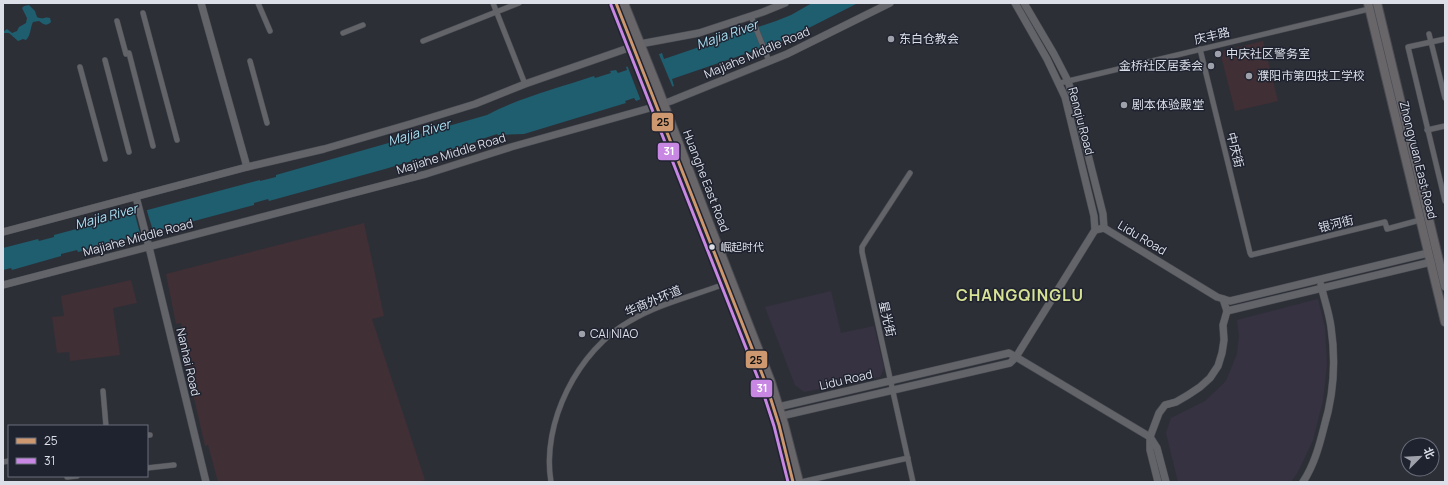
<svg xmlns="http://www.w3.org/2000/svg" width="1448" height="485" viewBox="0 0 1448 485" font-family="Manrope,'Noto Sans SC',sans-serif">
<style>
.commercial{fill:#363241}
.education{fill:#402f34}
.water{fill:#1e5e6f}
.pier{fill:#2d2f37}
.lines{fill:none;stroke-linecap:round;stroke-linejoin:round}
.street-casing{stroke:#4a4c53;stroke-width:6}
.secondary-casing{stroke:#4a4c53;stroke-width:8}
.primary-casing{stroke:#4a4c53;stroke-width:10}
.street{stroke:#626469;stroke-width:5}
.secondary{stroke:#626469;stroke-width:7}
.primary{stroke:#69666a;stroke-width:8}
.bus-1-casing{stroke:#1f2330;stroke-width:6}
.bus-2-casing{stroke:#1f2330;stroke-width:6}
.bus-1{stroke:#cd976f;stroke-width:3}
.bus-2{stroke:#c787e3;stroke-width:3}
.poi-dot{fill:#9fa1aa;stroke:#1f2330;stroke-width:1.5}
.bus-dot{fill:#dcdfe8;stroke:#1f2330;stroke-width:1.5}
.labels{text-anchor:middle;stroke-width:3;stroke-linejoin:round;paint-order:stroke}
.bus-label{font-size:11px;fill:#dcdfe8;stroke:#1f2330;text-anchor:start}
.street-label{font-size:12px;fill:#dcdfe8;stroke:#1f2330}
.poi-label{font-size:12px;fill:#dcdfe8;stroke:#1f2330;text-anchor:start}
.water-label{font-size:13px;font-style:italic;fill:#aae0f2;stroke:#1f2330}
.district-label{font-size:16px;font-weight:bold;letter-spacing:1px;fill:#d8e294;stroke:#1f2330}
.line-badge{stroke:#1f2330;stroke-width:1.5}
.badge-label{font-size:11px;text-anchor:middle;font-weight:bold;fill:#fff}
.pale-badge-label{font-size:11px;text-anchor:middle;font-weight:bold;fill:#111}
</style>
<rect width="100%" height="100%" fill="#2d2f37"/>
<g class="commercial">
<path d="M831,291l10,42 33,-7 10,42 -4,9 -76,15 -9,-7 -30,-78z"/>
<path d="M1318,299l7,29 2,36 -4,36 -10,40 -15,32 -7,10h-113l-12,-49 5,-15 34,-17 21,-20 11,-27 2,-18 -2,-16z"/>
</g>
<g class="education">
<path d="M1263,41l15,60 -43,10 -15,-59z"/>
<path d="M364,223l20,93 -12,3 53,161 -8,2h-199l-10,-37 -3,1 -24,-104 5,-1 -5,-18 -5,1 -10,-50z"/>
<path d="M131,280l6,23 -24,5 7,47 -50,6 -1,-9 -12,1 -5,-36 12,-1 -3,-20z"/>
</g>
<g class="water">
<path d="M812,3l44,1 -73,37 -111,38 2,7 -38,15 -2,-3 -9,3 1,2 -102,31 -26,1 -1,-1 -15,5v1l-97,29 -116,32 -1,-2 -14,4v2l-176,47 -1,-2 -16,4v2l-49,14 -1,-2 -8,2v-22l35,-9 1,2 15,-4v-2l206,-55v1l16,-4v-2l211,-60c34,-18 71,-27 107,-39l1,2 16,-5 -1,-2 6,-1 2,3 9,-3 -1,-3 36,-14 2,6 112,-38 15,-6z"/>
<path d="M29,5l6,6 2,6c5,3 9,-1 13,1l1,4c-5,5 -8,2 -12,-1l-6,1c-3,6 -2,13 -7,18l-3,-1 -5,2 -9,-8h-6v-1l4,-3 5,4 5,-2 2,-4 7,-4 1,-5 -5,-10 2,-2z"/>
</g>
<g class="pier">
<path d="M658,52l15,36 -32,13 -14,-36z"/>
<path d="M146,208l8,26 -13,3 -7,-26z"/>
</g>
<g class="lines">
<g class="street-casing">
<g id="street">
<path d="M258,3l12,28"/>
<path d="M493,3l32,81"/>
<path d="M143,13l34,127"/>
<path d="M751,16l18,45"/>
<path d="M117,21l9,33"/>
<path d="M343,33l20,-8"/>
<path d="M1429,34l16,64"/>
<path d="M1445,39l-37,8 37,154"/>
<path d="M423,41l96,-38"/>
<path d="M1200,49l50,204 1,2 134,-33 2,7 33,-9"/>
<path d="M129,53l24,93"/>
<path d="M105,60l24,92"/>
<path d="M250,61l17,62"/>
<path d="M80,67l25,92"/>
<path d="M1060,83l309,-74"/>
<path d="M1427,130l18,-4"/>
<path d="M910,173l-43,66 -5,8v5l51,230"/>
<path d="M103,391l3,35"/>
<path d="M147,435h3"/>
<path d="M3,462l6,-1"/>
<path d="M147,468l27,-3"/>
<path d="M67,477l10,-1"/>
<path d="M551,482c-10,-59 27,-132 79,-161 30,-18 64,-25 97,-38"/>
<path d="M801,482l107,-24"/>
</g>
</g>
<g class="secondary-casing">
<g id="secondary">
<path d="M201,3l46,164"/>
<path d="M1015,3l32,56 18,38 29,119 1,14"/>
<path d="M1024,3l30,51 14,27 9,30 26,103 1,14"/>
<path d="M136,197l13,50 57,235"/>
<path d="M3,232l244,-65 77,-18 86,-25 65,-20 50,-20 115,-40 59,-11 64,-21 22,-9"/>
<path d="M3,285l423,-111 85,-27 139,-39 21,-7 116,-47 103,-51"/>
<path d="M1223,299l4,12 204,-49"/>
<path d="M774,408l235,-55 7,4 -6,6 -233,54"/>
<path d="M1158,482l-8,-32v-13l9,-24 6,-8 11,-3 12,-7 12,-8 10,-9 8,-12 4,-13 2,-13 -1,-15 4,-14"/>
<path d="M1166,482l-9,-34 -7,-11 -134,-80 79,-127 9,-2 113,69 13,4 198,-48"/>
<path d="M1303,482c11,-17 16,-35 21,-55 10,-33 12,-66 7,-100 -2,-15 -7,-28 -10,-42"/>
</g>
</g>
<g class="primary-casing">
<g id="primary">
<path d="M616,3l150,381 13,41 14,57"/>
<path d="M624,3l35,88 50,132 62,159 13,42 15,58"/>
<path d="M1368,3l77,319"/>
<path d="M1377,3l68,283"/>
</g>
</g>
<use href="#street" class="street"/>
<use href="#secondary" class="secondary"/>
<use href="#primary" class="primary"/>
<g class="bus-1-casing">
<path id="bus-1" d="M616,3l150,381 13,41 14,57"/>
</g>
<g class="bus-2-casing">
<path id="bus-2" d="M611,5l150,381 13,40 14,56"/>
</g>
<use href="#bus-1" class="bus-1"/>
<use href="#bus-2" class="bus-2"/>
</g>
<g class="poi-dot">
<circle cx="891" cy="39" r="4"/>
<circle cx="1218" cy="54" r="4"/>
<circle cx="1211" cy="66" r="4"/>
<circle cx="1249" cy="76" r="4"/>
<circle cx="1124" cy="105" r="4"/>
<circle cx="582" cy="334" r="4"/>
</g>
<circle class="bus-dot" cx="712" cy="247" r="3.5"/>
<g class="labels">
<g class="bus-label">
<text x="720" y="251">崛起时代</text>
</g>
<g class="street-label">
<text transform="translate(1212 36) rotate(-13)" y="4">庆丰路</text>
<text transform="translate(757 53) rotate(-23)" y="4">Majiahe Middle Road</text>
<text transform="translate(1081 121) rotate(75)" y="4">Renqiu Road</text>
<text transform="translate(1235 150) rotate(76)" y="4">中庆街</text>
<text transform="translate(451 154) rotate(-17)" y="4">Majiahe Middle Road</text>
<text transform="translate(1418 160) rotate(76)" y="4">Zhongyuan East Road</text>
<text transform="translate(706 181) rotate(69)" y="4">Huanghe East Road</text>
<text transform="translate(1336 224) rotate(-14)" y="4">银河街</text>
<text transform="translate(138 238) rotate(-15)" y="4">Majiahe Middle Road</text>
<text transform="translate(1142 238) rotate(31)" y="4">Lidu Road</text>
<text transform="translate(653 301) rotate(-23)" y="4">华商外环道</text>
<text transform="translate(887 319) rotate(77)" y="4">星光街</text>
<text transform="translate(188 362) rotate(77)" y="4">Nanhai Road</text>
<text transform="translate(846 380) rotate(-13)" y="4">Lidu Road</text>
</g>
<g class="poi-label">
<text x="899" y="43">东白仓教会</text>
<text x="1226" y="58">中庆社区警务室</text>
<text x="1203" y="70" text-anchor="end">金桥社区居委会</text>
<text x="1257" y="80">濮阳市第四技工学校</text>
<text x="1132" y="109">剧本体验殿堂</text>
<text x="590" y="338">CAI NIAO</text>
</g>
<g class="water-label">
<text transform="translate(727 34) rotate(-19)" y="5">Majia River</text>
<text transform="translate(419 132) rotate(-16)" y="5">Majia River</text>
<text transform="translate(106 216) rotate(-15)" y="5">Majia River</text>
</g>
<g class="district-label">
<text x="1020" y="301">CHANGQINGLU</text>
</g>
</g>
<g class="line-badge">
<rect x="651" y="112" width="23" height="20" rx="4" fill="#cd976f"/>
<rect x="657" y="142" width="23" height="19" rx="4" fill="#c787e3"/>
<rect x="745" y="350" width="23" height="19" rx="4" fill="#cd976f"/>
<rect x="750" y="379" width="23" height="19" rx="4" fill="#c787e3"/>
</g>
<g class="badge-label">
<text x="669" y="155">31</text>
<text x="762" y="392">31</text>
</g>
<g class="pale-badge-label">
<text x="663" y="126">25</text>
<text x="756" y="364">25</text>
</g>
<rect width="1448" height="485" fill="none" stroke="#dcdfe8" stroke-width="8"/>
<rect x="8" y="425" width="140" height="52" fill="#1f2330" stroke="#6b6e7a"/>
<rect x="16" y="438" width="20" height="6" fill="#cd976f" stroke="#6b6e7a"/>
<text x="44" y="445" font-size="12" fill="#dcdfe8">25</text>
<rect x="16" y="458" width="20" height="6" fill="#c787e3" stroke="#6b6e7a"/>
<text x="44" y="465" font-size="12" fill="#dcdfe8">31</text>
<g transform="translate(1420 457) rotate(66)"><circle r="19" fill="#1f2330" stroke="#6b6e7a"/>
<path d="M0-3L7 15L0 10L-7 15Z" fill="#9fa1aa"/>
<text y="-6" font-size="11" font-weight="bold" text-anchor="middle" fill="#dcdfe8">北</text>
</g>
</svg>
